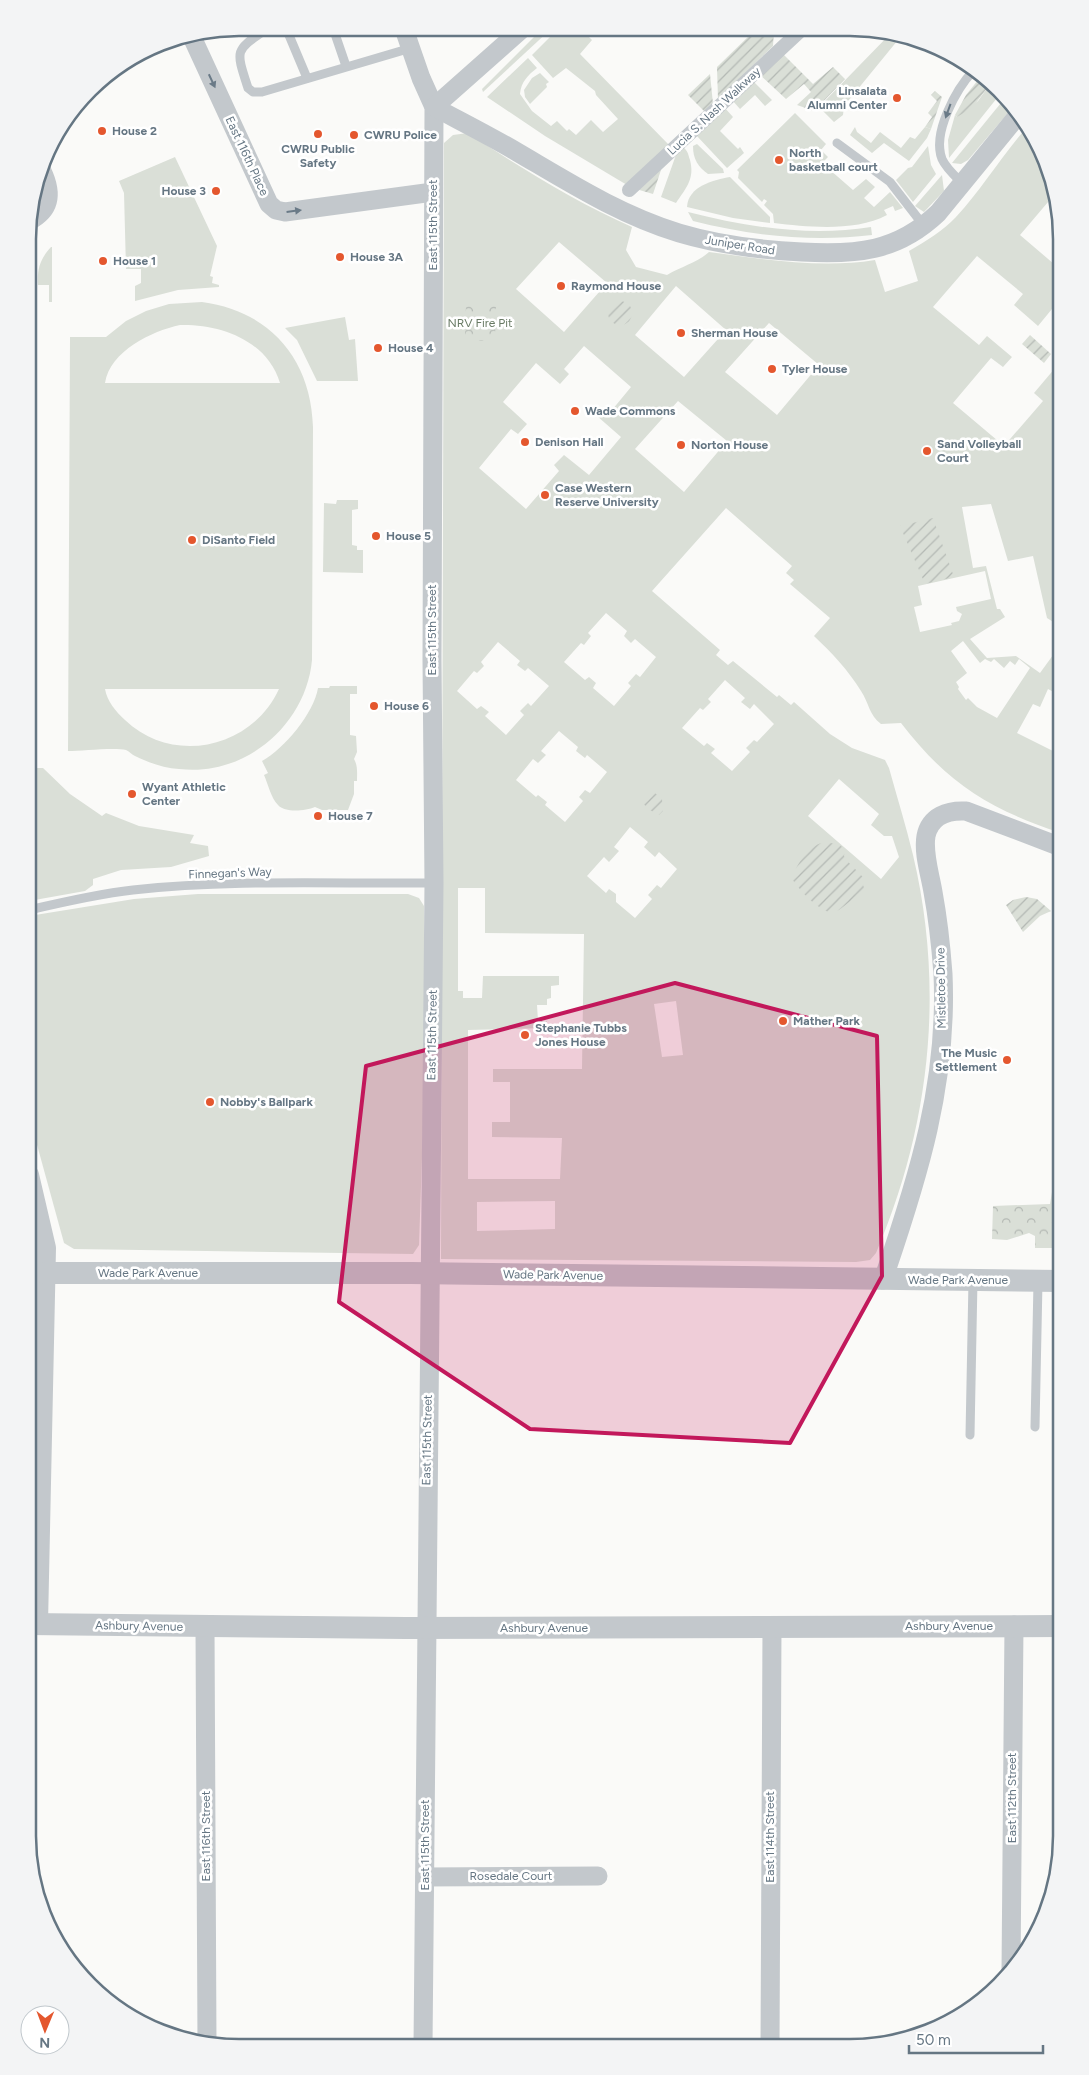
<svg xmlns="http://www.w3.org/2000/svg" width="1089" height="2075" viewBox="0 0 1089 2075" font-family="Figtree,sans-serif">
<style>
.grass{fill:#dadfd7;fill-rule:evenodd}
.forest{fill:url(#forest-crowns)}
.garden{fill:url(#garden-furrows)}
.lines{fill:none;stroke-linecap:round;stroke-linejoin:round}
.service{stroke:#c3c8cc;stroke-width:9}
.pedestrian{stroke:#c3c8cc;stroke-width:14}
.minor{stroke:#c3c8cc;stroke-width:19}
.tertiary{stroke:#c3c8cc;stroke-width:22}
.oneway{fill:#6a7a87}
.marked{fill:#c2185b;fill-opacity:0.2;stroke:#c2185b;stroke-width:4;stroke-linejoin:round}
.poi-dot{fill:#e4572e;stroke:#fff;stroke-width:2}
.labels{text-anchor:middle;stroke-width:5;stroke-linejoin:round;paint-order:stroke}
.poi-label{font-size:12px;font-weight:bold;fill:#657683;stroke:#fff;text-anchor:start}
.street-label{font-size:12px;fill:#657683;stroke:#fff}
.park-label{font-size:12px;fill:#687a64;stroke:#fff}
.rim{fill:none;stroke:#657683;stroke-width:2.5}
</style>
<defs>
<pattern id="forest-crowns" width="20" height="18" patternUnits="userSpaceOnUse" patternTransform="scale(1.25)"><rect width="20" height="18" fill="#dadfd7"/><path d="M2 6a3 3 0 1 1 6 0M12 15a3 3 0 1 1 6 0" fill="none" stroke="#b4b9b4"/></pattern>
<pattern id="garden-furrows" width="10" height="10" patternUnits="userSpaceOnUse" patternTransform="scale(1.25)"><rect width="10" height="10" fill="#dadfd7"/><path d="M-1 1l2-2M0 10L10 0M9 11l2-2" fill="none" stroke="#b4b9b4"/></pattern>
</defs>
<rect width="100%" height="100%" fill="#fafaf8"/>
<g class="grass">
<path d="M542,29h9l-68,63 -1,-3z"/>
<path d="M558,29l24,1 10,10 -12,14 89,91 -42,40 -82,-49 -58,-39 41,-39 9,10c-9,7 -16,14 -17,26l12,17 19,15 6,-5 10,10 2,-2 7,6 15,-15 12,12 15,-13 -22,-24 -1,-4 -29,-23 -13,10 -21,-23z"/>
<path d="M892,32l10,3 -58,71 -1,9 -9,7 -15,-15z"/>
<path d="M540,73l9,9 -3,2 1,3 -17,17 -5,-7 -1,-7 8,-12z"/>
<path d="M753,81l19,19 -7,6 -10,-11 -15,14 -8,-9z"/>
<path d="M988,87l9,11 -48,60 -1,-18 7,-25 2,2 21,-16z"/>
<path d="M1005,98l8,9 -45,53 -7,4 -9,-1z"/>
<path d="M724,107l9,10 -13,14 18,18 2,-2 4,6 -17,15 -31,-33z"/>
<path d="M795,113l31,31 -5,6 7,7 -6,6 31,27 13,-11 9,8 -11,11 10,9 16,-15 13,16 -8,3 -2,-5 -9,4 3,5c-32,17 -79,12 -113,8l-1,-9 -9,-9 3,-4 -3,-2 -2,3 -24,-24 1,-6 -2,-2z"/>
<path d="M1028,126l22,46 4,23 -34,40 41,35v28l-23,28 -24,-21 9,-11 -46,-38 -44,51 46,38 8,-9 25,21 -9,10 -12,-9 -38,45 51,43 39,-45 -9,-8 27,-32v266l-14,-9 -14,-62 -25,5 -17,-57 -29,3 11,61 13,-2 11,43h3l5,8 -35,22 17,19 29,-2 24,17 21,-29v9l-8,12 8,7v24l-13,-7 -8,18 -7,-3 -16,29 44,22v78c-72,-24 -113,-49 -160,-110l-20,1c-12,-9 -12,-21 -20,-33 -13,-21 -29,-38 -47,-55l16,-18 -40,-34 4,-4 -8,-7 6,-7 -66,-58 -74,83 68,59 -4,5 12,10 5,-4 44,36 2,-2 12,10 3,-3 36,32 22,14 33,12 4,8c8,29 17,58 24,87 32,135 17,272 -37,398l-6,7 -14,2 -415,-3 3,-1116 9,-8 15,-2c53,35 106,68 164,94l-6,23 10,17 31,8c15,-9 30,-12 42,-23 55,7 111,17 166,8l10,32 33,-11 -9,-30c17,-10 34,-20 47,-34 26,-28 46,-62 72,-91zM559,242l48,41 -43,49 -48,-43zM676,286l50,44 -42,47 -49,-42zM769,323l50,42 -42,50 -52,-43zM584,346l47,41 -19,23 -6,-4 -9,10 24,21 -32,38 -25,-20 -10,10 5,6 -33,38 -47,-41 32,-39 7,5 9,-10 -24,-22 33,-39 24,21 9,-10 -5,-5zM678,401l49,40 -43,51 -49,-43zM985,571l6,28 -35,8 1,4 5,3 -3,7 -8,2 1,2 -32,7 -6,-25 8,-2 -4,-19zM606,613l21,18 -3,5 7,7 4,-4 21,18 -16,20 -4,-3 -8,9 3,3 -17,20 -21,-18 3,-5 -7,-6 -4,3 -21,-18 17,-19 3,2 7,-9 -3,-3zM963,641l17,22 5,-4 6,3 3,-3 10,9 6,-7 5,4 4,-6 11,9 -33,50 -20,-11 -9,-9 -2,2 -8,-11 1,-2 -3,-5 11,-9 -16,-22zM498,642l22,19 -3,4 8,6 3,-3 21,18 -18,20 -3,-3 -8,8 4,4 -18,20 -21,-19 4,-4 -8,-6 -4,3 -20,-18 17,-20 3,2 7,-7 -3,-4zM725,680l20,18 -4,4 9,7 4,-5 20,20 -17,18 -3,-2 -8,8 4,4 -18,19 -21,-18 4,-4 -8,-6 -3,3 -22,-18 18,-20 3,2 8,-8 -3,-3zM559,731l19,16 -2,4 9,7 2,-3 20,17 -17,21 -5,-3 -6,7 4,4 -18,21 -20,-17 2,-3 -9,-7 -2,2 -20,-17 17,-21 5,4 8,-8 -5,-4zM839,779l40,35 -8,11 13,11h8l7,21 -18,22 -73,-63zM630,827l18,15 -4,5 11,10 4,-5 18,17 -16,19 -4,-3 -9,10 4,4 -17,19 -19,-16v-8l-7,-5 -3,4 -19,-17 17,-19 5,5 10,-11 -5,-4zM458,888h27v45l99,1 -2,135h-89v13h17v40h-18v15l70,1 -2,41h-92v-149l79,-2v-7h-9l-1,-16h10v-6l4,-1v-12l8,-1v-9h-76l-1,22h-19v-7h-5zM676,1001l7,54 -21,2 -8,-53zM555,1201v28l-78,2v-29z"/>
<path d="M855,127l2,5 14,11 9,-11 21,16 9,-11 5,2 10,-12 6,2 -4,9 -18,23 -25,-18 -12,10 -22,-18z"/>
<path d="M697,144l26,25 1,4 -16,1c-10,-7 -15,-15 -15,-28z"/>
<path d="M928,146l3,19 5,9 -23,28 -17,-22 12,-12 4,-1z"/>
<path d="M683,147c5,4 5,7 7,13 5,19 -4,28 -14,43l-15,-6 16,-45z"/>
<path d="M175,157l42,89 -7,30 3,1 -1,6 7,2v2l-41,3 -43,11v-15l6,-3v-14h-15l-2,-76 -5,-12z"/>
<path d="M942,175l2,16 -20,21 -9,-6z"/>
<path d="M730,177l40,40v6l-37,-5 -46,-11c1,-21 27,-27 43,-30z"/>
<path d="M688,212c59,15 122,25 183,15l1,8c-60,7 -120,1 -179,-14z"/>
<path d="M51,247h1v55h-3v-17h-11c-1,-16 2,-26 13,-38z"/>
<path d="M202,302c68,9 109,57 111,125l-1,233c-6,65 -67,117 -133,109 -15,-1 -30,-6 -44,-13 -3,-1 -6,-5 -9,-6 -11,-3 -45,1 -58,1l2,-414h36l20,-16 20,-10 23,-7zM180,325c40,-1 87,15 100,58h-175c5,-32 47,-52 75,-58zM105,689h174c-27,59 -106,77 -154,31 -9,-8 -18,-19 -20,-31z"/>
<path d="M345,317l4,23 6,-1 3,42h-41l-20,-41 -12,-12z"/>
<path d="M337,500h21v9l-6,1v35l5,1v4h6v23l-40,-1 1,-69 12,1z"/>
<path d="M330,686h27v8h-7v41l6,1 1,16 -3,7c4,7 3,14 3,22h-3v13l-6,16h-26l-7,-3c-10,4 -30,6 -37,-2 -7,-7 -10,-21 -14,-30l4,-2 -6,-12c22,-12 52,-48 56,-73h11z"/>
<path d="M29,768h14l27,26 32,22 4,-3 33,13 55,9 -4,8 18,3 1,10 -38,11 -50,3 -28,9v6l-8,6 -56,10z"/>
<path d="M198,894h210l11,4 5,8v192l-5,147 -6,9 -339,-5 -10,-6 -36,-131 1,-196 105,-17z"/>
</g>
<g class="forest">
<path d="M466,304l30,1 -1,36h-30z"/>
<path d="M1052,1192h9v56h-26v-12l-6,-3 -22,7 -15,-1 1,-33 57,-2z"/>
</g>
<g class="garden">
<path d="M754,31h20l-1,15 -55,54 -1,-33z"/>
<path d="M783,54l30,30 20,-17 12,12 -31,32 -17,-6 14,-13 -7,-8 -18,15 -26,-24z"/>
<path d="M710,74l3,30 -8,8 -17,-17z"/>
<path d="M982,75l19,18 -4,5 -9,-11 -16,21 -15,9 -2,-2 11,-20z"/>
<path d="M935,91l7,6 -11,32 -6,-2 7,-10 -4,-4 9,-12 -6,-6z"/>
<path d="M664,161l-11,33 -17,-5z"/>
<circle cx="620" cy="313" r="12"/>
<path d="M1030,335l21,19 -7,9 -22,-19z"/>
<path d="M933,518l21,59 -29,7 -25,-58z"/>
<path d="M655,793l7,6 1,12 -4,4 -11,-6 -5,-6 5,-8z"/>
<path d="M826,842l14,3 5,5 -1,6c5,9 15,15 21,24l-2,5 2,5 -26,20 -9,3c-17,-8 -27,-19 -38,-34 3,-14 19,-36 34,-37z"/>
<path d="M1026,897l11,2 14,12 -11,5 -17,16 -17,-27 7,-5z"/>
</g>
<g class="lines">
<g class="service">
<path d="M268,28c-33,23 -33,20 -20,60l5,4h9l149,-44"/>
<path d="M286,28l21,50"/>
<path d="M333,28l13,38"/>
<path d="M837,143l53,39 34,44"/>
<path d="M962,183c-7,-7 -16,-15 -20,-24 -10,-26 14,-70 32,-89"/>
<path d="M29,910c34,-8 69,-16 104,-20 100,-11 201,-6 301,-7"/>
<path d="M1035,1427l3,-145"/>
<path d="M970,1435l3,-155"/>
</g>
<path class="pedestrian" d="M629,190l171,-159"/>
<g class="minor">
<path d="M404,29l17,49 13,29 -2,553 2,223 -11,1163"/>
<path d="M522,29l-88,78c28,15 56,29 83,45 53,31 103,63 162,81 40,12 82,17 123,19 54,3 95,0 136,-39l81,-99"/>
<path d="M192,37l77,167 7,6 9,2 148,-20"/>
<path d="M29,221c23,-12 23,-29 13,-50"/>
<path d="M883,1280c35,-102 65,-197 60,-306 -2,-27 -5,-55 -10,-82 -3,-18 -10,-39 -7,-56 4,-20 22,-26 40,-25l95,36"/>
<path d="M205,1627l2,417"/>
<path d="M425,1877l173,-1"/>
<path d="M1011,1971l3,-346"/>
<path d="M770,2047l2,-420"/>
</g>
<g class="tertiary">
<path d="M28,1175l17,73 -8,376"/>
<path d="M45,1273h366l650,8"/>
<path d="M28,1624l378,4 655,-2"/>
</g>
</g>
<defs><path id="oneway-solid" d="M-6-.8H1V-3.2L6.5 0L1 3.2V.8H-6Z" transform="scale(1.25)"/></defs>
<g class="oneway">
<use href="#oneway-solid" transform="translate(212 81) rotate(65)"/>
<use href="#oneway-solid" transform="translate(948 111) rotate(110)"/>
<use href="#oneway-solid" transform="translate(294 211) rotate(-7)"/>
</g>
<path class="marked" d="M675,983l202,53 5,240 -92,167 -260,-14 -191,-127 27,-236z"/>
<g class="poi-dot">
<circle cx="897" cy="98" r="5"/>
<circle cx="102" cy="131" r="5"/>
<circle cx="318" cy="134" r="5"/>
<circle cx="354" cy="135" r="5"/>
<circle cx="779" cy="160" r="5"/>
<circle cx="216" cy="191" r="5"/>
<circle cx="340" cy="257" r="5"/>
<circle cx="103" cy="261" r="5"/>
<circle cx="561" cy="286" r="5"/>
<circle cx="681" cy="333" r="5"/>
<circle cx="378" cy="348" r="5"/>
<circle cx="772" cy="369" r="5"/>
<circle cx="575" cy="411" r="5"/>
<circle cx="525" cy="442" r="5"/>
<circle cx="681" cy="445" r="5"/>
<circle cx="927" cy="451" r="5"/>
<circle cx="545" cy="495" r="5"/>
<circle cx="376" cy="536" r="5"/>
<circle cx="192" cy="540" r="5"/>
<circle cx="374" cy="706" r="5"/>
<circle cx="132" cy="794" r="5"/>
<circle cx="318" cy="816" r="5"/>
<circle cx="783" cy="1021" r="5"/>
<circle cx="525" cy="1035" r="5"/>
<circle cx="1007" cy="1060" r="5"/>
<circle cx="210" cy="1102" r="5"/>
</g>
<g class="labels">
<g class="poi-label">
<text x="887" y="95" text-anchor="end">Linsalata<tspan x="887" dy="14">Alumni Center</tspan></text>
<text x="112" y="135">House 2</text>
<text x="364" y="139">CWRU Police</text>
<text x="318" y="153" text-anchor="middle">CWRU Public<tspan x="318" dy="14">Safety</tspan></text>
<text x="789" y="157">North<tspan x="789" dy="14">basketball court</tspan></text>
<text x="206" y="195" text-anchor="end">House 3</text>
<text x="350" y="261">House 3A</text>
<text x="113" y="265">House 1</text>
<text x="571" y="290">Raymond House</text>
<text x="691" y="337">Sherman House</text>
<text x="388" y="352">House 4</text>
<text x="782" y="373">Tyler House</text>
<text x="585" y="415">Wade Commons</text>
<text x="535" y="446">Denison Hall</text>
<text x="937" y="448">Sand Volleyball<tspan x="937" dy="14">Court</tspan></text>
<text x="691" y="449">Norton House</text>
<text x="555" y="492">Case Western<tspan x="555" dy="14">Reserve University</tspan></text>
<text x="386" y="540">House 5</text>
<text x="202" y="544">DiSanto Field</text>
<text x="384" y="710">House 6</text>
<text x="142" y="791">Wyant Athletic<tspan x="142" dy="14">Center</tspan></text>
<text x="328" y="820">House 7</text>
<text x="793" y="1025">Mather Park</text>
<text x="535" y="1032">Stephanie Tubbs<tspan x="535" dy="14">Jones House</tspan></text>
<text x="997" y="1057" text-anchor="end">The Music<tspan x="997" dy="14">Settlement</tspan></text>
<text x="220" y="1106">Nobby's Ballpark</text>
</g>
<g class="street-label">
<text transform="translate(714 111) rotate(-43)" y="4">Lucia S. Nash Walkway</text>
<text transform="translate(247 156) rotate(65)" y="4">East 116th Place</text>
<text transform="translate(433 225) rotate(-90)" y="4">East 115th Street</text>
<text transform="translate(740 245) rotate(9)" y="4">Juniper Road</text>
<text transform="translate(432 630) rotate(-90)" y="4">East 115th Street</text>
<text transform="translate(230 873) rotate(-2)" y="4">Finnegan's Way</text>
<text transform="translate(941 988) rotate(-91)" y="4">Mistletoe Drive</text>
<text transform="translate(432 1035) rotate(-89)" y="4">East 115th Street</text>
<text x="148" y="1277">Wade Park Avenue</text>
<text transform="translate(553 1275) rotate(1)" y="4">Wade Park Avenue</text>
<text x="958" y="1284">Wade Park Avenue</text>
<text transform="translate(427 1440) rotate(-89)" y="4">East 115th Street</text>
<text transform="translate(139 1626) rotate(1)" y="4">Ashbury Avenue</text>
<text x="949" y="1630">Ashbury Avenue</text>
<text x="544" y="1632">Ashbury Avenue</text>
<text transform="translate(1012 1798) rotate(-90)" y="4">East 112th Street</text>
<text transform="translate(206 1836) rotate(-90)" y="4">East 116th Street</text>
<text transform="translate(770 1837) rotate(-90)" y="4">East 114th Street</text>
<text transform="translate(425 1845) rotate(-90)" y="4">East 115th Street</text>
<text x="511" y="1880">Rosedale Court</text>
</g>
<g class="park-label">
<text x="480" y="327">NRV Fire Pit</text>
</g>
</g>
<path d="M0 0H1089V2075H0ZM239 36H850A203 203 0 0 1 1053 239V1836A203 203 0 0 1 850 2039H239A203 203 0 0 1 36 1836V239A203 203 0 0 1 239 36Z" fill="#f3f4f5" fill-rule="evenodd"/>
<path class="rim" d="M239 36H850A203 203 0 0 1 1053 239V1836A203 203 0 0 1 850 2039H239A203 203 0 0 1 36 1836V239A203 203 0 0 1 239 36Z"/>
<g transform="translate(45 2030) rotate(181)"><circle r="24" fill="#ffffff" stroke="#c1c8cd"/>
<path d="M0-4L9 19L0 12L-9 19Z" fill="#e4572e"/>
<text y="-8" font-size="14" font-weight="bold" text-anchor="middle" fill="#657683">N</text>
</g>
<path d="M909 2045v8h134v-8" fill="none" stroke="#657683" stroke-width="2.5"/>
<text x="916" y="2045" font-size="15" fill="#657683" stroke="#ffffff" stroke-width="4" paint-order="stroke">50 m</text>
</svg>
